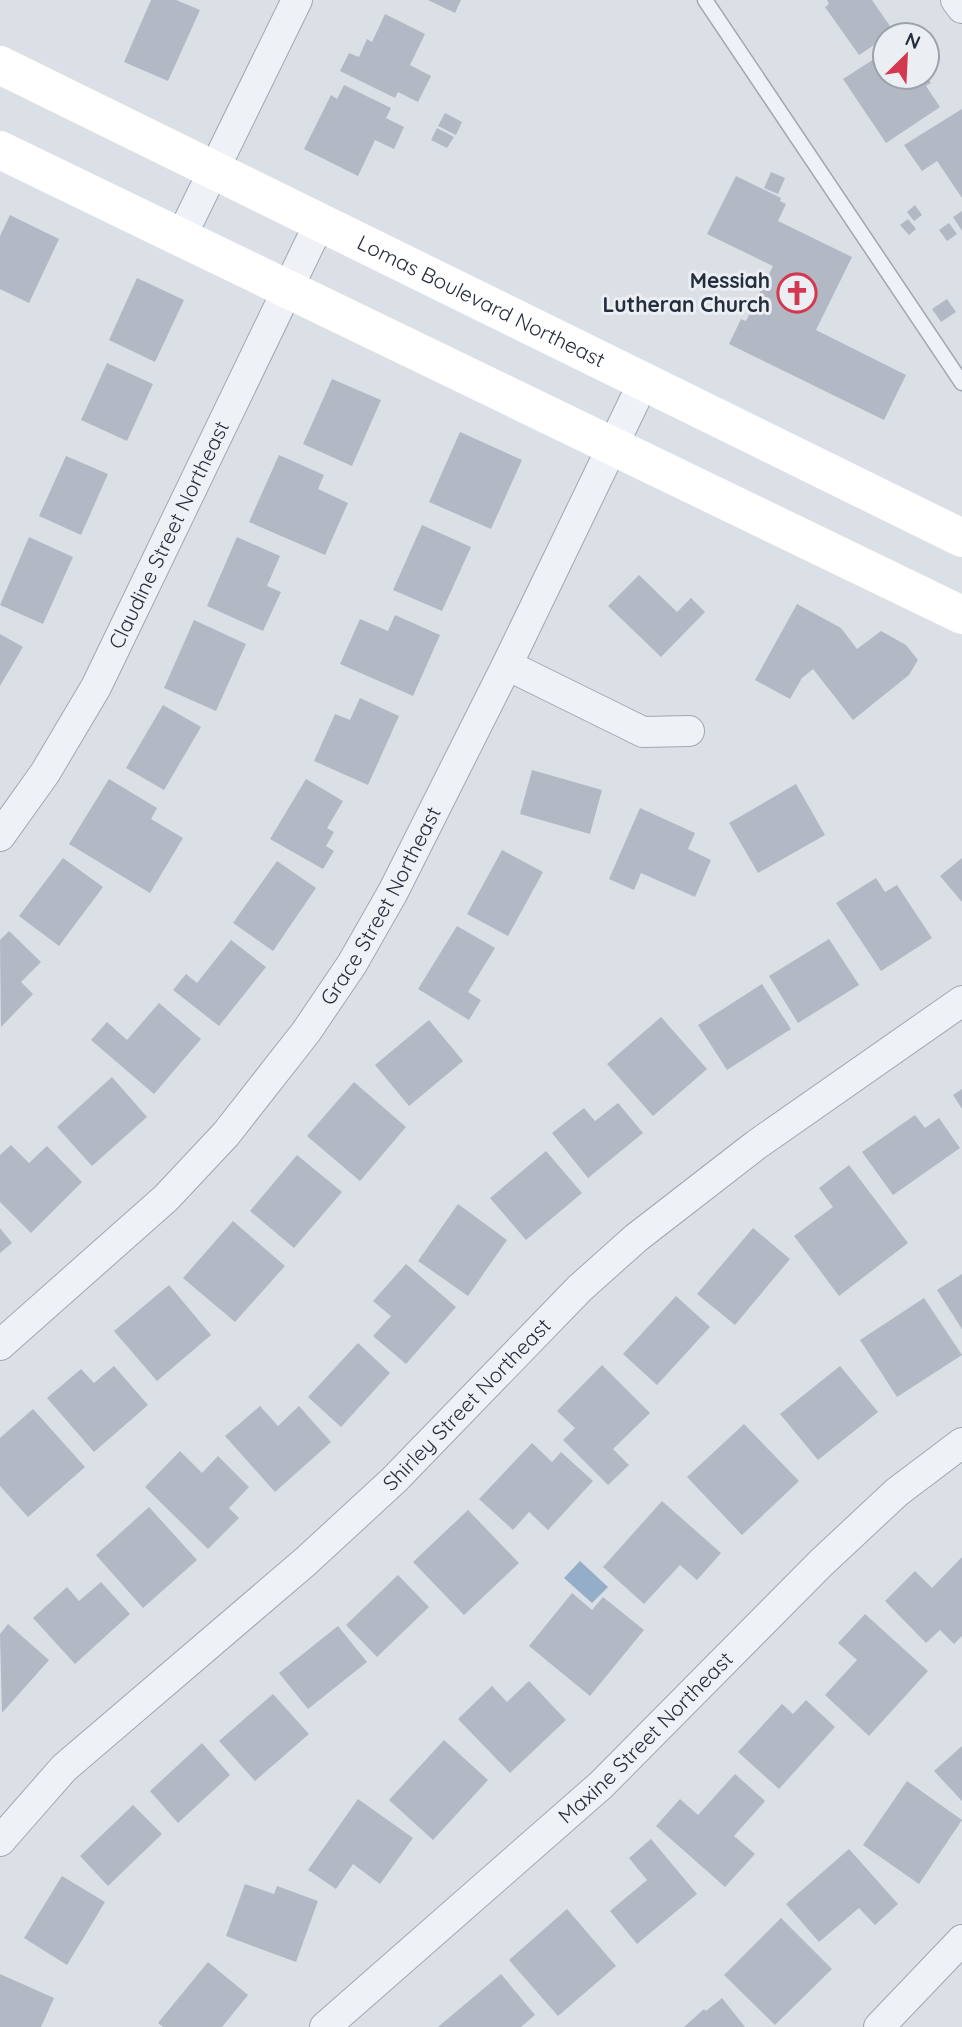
<svg xmlns="http://www.w3.org/2000/svg" width="962" height="2027" viewBox="0 0 962 2027" font-family="Quicksand,sans-serif">
<style>
.water{fill:#94aec9}
.building{fill:#b2b9c4}
.lines{fill:none;stroke-linecap:round;stroke-linejoin:round}
.lane-casing{stroke:#a1a7b1;stroke-width:17}
.street-casing{stroke:#a1a7b1;stroke-width:32}
.lane{stroke:#eef1f5;stroke-width:14}
.street{stroke:#eef1f5;stroke-width:30}
.secondary{stroke:#fff;stroke-width:38}
.labels{text-anchor:middle;stroke-width:6;stroke-linejoin:round;paint-order:stroke}
.poi-label{font-size:21px;font-weight:bold;fill:#252e3d;stroke:#ebeff4;text-anchor:end}
.street-label{font-size:21px;fill:#252e3d;stroke:#ebeff4}
</style>
<rect width="100%" height="100%" fill="#dbe0e7"/>
<path class="water" d="M580,1561l28,26 -16,16 -28,-25z"/>
<g class="building">
<path d="M151,0h25l24,10 -32,71 -44,-19z"/>
<path d="M428,0h33l-6,13z"/>
<path d="M827,0h45l22,32 -35,23 -34,-48 4,-3z"/>
<path d="M385,14l40,20 -15,31 21,11 -13,26 -20,-10 -3,6 -55,-27 9,-18 10,4 8,-18 5,3z"/>
<path d="M885,52v25h42l4,6 -5,3 14,21 -54,36 -43,-64z"/>
<path d="M344,85l47,23 -5,10 18,9 -10,22 -19,-9 -17,36 -54,-27 27,-54 6,4z"/>
<path d="M962,109v89l-25,-37 -15,10 -18,-26z"/>
<path d="M445,113l17,9 -6,13 -18,-9z"/>
<path d="M437,128l17,9 -7,11 -16,-8z"/>
<path d="M771,172l14,6 -7,16 -14,-6z"/>
<path d="M736,176l45,22 -1,3 6,3 -8,17 74,36 -36,73 90,45 -22,45 -155,-76 12,-25 5,2 27,-55 -66,-32z"/>
<path d="M915,205l7,10 -8,6 -7,-9z"/>
<path d="M962,211v20l-9,-14z"/>
<path d="M10,215l49,24 -30,64 -29,-14v-53z"/>
<path d="M908,219l8,10 -7,6 -9,-10z"/>
<path d="M949,223l8,11 -10,7 -8,-11z"/>
<path d="M137,278l47,22 -29,62 -46,-22z"/>
<path d="M947,299l9,13 -15,10 -9,-13z"/>
<path d="M107,363l46,21 -26,57 -46,-21z"/>
<path d="M332,379l49,21 -29,66 -49,-22z"/>
<path d="M460,432l62,28 -31,69 -62,-27z"/>
<path d="M279,455l45,20 -6,14 30,14 -23,52 -76,-33z"/>
<path d="M66,456l42,18 -27,61 -42,-19z"/>
<path d="M422,525l49,22 -29,64 -49,-21z"/>
<path d="M29,537l44,20 -30,67 -43,-19z"/>
<path d="M237,537l43,19 -13,30 14,6 -18,39 -56,-25z"/>
<path d="M639,575l38,37 14,-14 14,14 -44,45 -53,-51z"/>
<path d="M797,604l44,24 16,21 24,-18 25,14 12,15 -9,15 -56,45 -40,-51 -11,9 -12,21 -35,-19z"/>
<path d="M395,615l45,20 -27,61 -73,-32 20,-45 28,12z"/>
<path d="M194,620l52,24 -30,67 -52,-23z"/>
<path d="M0,634l23,13 -23,39z"/>
<path d="M360,698l39,18 -31,69 -54,-24 21,-47 15,6z"/>
<path d="M163,705l38,22 -37,63 -38,-22z"/>
<path d="M532,770l70,20 -12,44 -70,-20z"/>
<path d="M109,779l48,29 -6,11 32,19 -33,55 -81,-49z"/>
<path d="M306,779l37,22 -16,27 7,4 -8,14 8,5 -11,18 -53,-30z"/>
<path d="M796,784l29,51 -67,38 -29,-50z"/>
<path d="M640,808l55,25 -7,16 23,11 -16,37 -54,-24 -7,17 -25,-11z"/>
<path d="M502,850l41,22 -35,64 -41,-22z"/>
<path d="M63,858l40,29 -44,59 -40,-30z"/>
<path d="M962,858v44l-22,-26z"/>
<path d="M277,861l39,27 -43,63 -40,-28z"/>
<path d="M876,878l9,14 12,-7 35,53 -51,33 -45,-68z"/>
<path d="M457,926l38,22 -27,44 13,8 -12,20 -51,-31z"/>
<path d="M9,931l32,31 -20,20 12,12 -32,33 -1,-87z"/>
<path d="M829,939l30,46 -61,38 -29,-47z"/>
<path d="M231,940l35,27 -47,59 -46,-36 13,-16 11,9z"/>
<path d="M762,984l29,45 -64,41 -29,-45z"/>
<path d="M159,1003l42,36 -47,55 -63,-54 16,-18 20,18z"/>
<path d="M661,1017l46,52 -54,47 -46,-52z"/>
<path d="M429,1020l34,41 -54,45 -34,-41z"/>
<path d="M112,1077l35,40 -55,49 -35,-39z"/>
<path d="M354,1082l52,45 -46,54 -53,-45z"/>
<path d="M962,1089v20l-9,-14z"/>
<path d="M618,1103l25,30 -55,45 -36,-45 32,-25 11,13z"/>
<path d="M915,1115l10,13 14,-10 21,30 -67,47 -31,-43z"/>
<path d="M11,1145l18,18 18,-17 35,36 -51,51 -31,-31v-47z"/>
<path d="M546,1151l36,42 -56,47 -36,-42z"/>
<path d="M297,1155l45,37 -48,56 -44,-37z"/>
<path d="M849,1165l59,78 -69,53 -45,-60 39,-29 -14,-19z"/>
<path d="M458,1204l49,36 -39,56 -50,-35z"/>
<path d="M233,1221l52,45 -50,56 -52,-44z"/>
<path d="M0,1228l12,15 -12,10z"/>
<path d="M753,1228l37,31 -55,66 -38,-31z"/>
<path d="M406,1264l50,43 -50,57 -33,-28 18,-20 -18,-15z"/>
<path d="M962,1274v55l-25,-39z"/>
<path d="M169,1285l42,50 -54,46 -43,-50z"/>
<path d="M676,1296l34,31 -53,58 -34,-31z"/>
<path d="M924,1298l38,57 -65,42 -37,-57z"/>
<path d="M358,1343l32,30 -49,54 -33,-30z"/>
<path d="M602,1365l48,48 -37,36 16,16 -21,20 -45,-45 12,-12 -18,-17z"/>
<path d="M114,1366l34,39 -54,47 -47,-54 34,-29 13,14z"/>
<path d="M840,1366l38,46 -60,48 -38,-46z"/>
<path d="M260,1406l18,20 21,-20 32,36 -56,50 -50,-56z"/>
<path d="M33,1409l52,58 -57,50 -28,-31v-48z"/>
<path d="M744,1424l55,57 -57,54 -55,-58z"/>
<path d="M532,1443l20,19 9,-10 32,29 -45,49 -19,-18 -16,18 -34,-31z"/>
<path d="M180,1451l22,22 16,-17 31,31 -20,21 10,10 -31,31 -63,-62z"/>
<path d="M662,1501l59,52 -24,27 -17,-15 -36,39 -41,-37z"/>
<path d="M149,1507l48,53 -54,48 -47,-53z"/>
<path d="M468,1510l51,53 -55,52 -51,-53z"/>
<path d="M962,1557v79l-8,8 -14,-14 -14,13 -41,-42 30,-30 17,17z"/>
<path d="M398,1575l31,32 -52,50 -31,-32z"/>
<path d="M101,1582l29,32 -55,50 -42,-46 34,-31 12,14z"/>
<path d="M572,1593l20,17 11,-13 41,33 -54,66 -61,-50z"/>
<path d="M865,1614l63,57 -59,65 -44,-41 32,-35 -19,-17z"/>
<path d="M8,1624l41,36 -47,53 -2,-79z"/>
<path d="M338,1626l29,36 -59,47 -29,-36z"/>
<path d="M529,1681l37,39 -56,53 -52,-54 34,-33 15,16z"/>
<path d="M273,1694l36,40 -54,47 -36,-40z"/>
<path d="M806,1700l29,27 -56,62 -41,-37 44,-48 11,10z"/>
<path d="M444,1740l44,40 -55,60 -44,-40z"/>
<path d="M202,1743l28,32 -52,48 -28,-32z"/>
<path d="M962,1746v55l-28,-30z"/>
<path d="M735,1774l30,27 -31,35 21,18 -30,33 -69,-61 24,-27 18,16z"/>
<path d="M907,1781l55,39 -43,64 -56,-39z"/>
<path d="M358,1799l55,39 -33,46 -27,-20 -17,25 -28,-19z"/>
<path d="M133,1805l29,29 -54,52 -28,-30z"/>
<path d="M651,1839l46,55 -60,50 -27,-33 37,-31 -18,-22z"/>
<path d="M849,1849l49,55 -23,21 -16,-17 -40,34 -33,-38z"/>
<path d="M62,1876l43,26 -38,63 -43,-27z"/>
<path d="M245,1884l29,10 3,-8 41,15 -22,61 -70,-26z"/>
<path d="M567,1909l49,57 -58,50 -49,-56z"/>
<path d="M781,1918l51,51 -57,56 -51,-50z"/>
<path d="M208,1962l40,33 -26,32h-59l-5,-4z"/>
<path d="M0,1974l54,24 -13,29h-41z"/>
<path d="M501,1974l34,41 -14,12h-83z"/>
<path d="M722,1998l23,29h-61l20,-18 2,2z"/>
</g>
<g class="lines">
<g class="lane-casing">
<path id="lane" d="M705,0l257,383"/>
</g>
<g class="street-casing">
<g id="street">
<path d="M956,0l6,8"/>
<path d="M181,237l116,-237"/>
<path d="M507,665l136,67 46,-1"/>
<path id="s1" d="M0,836l45,-63 51,-86 224,-465"/>
<path id="s2" d="M0,1345l166,-147 60,-64 80,-102 46,-68 41,-72 114,-227 136,-282"/>
<path id="s3" d="M0,1841l64,-73 241,-206 89,-82 186,-192 56,-50 120,-93 206,-144"/>
<path id="s4" d="M325,2027l276,-242 220,-222 76,-71 65,-49"/>
<path d="M879,2027l83,-87"/>
</g>
</g>
<use href="#lane" class="lane"/>
<use href="#street" class="street"/>
<g class="secondary">
<path id="s5" d="M0,65l962,473"/>
<path d="M0,150l962,465"/>
</g>
</g>
<defs>
<g id="church-ring" transform="scale(2.0125)"><circle r="9.5" fill="#ebeff4" stroke="#d43850" stroke-width="1.5"/><path d="M-1.2-6h2.4v3.5h3.3v2.4h-3.3V6h-2.4V-.1h-3.3v-2.4h3.3Z" fill="#d43850"/></g>
</defs>
<g fill-rule="evenodd">
<use href="#church-ring" x="797" y="293"/>
</g>
<g class="labels">
<g class="poi-label">
<text x="770" y="288">Messiah<tspan x="770" dy="24">Lutheran Church</tspan></text>
</g>
<g class="street-label">
<text dy="7" stroke="none"><textPath href="#s5" startOffset="536">Lomas Boulevard Northeast</textPath></text>
<text dy="7" stroke="none"><textPath href="#s1" startOffset="346">Claudine Street Northeast</textPath></text>
<text dy="7" stroke="none"><textPath href="#s2" startOffset="586">Grace Street Northeast</textPath></text>
<text dy="7" stroke="none"><textPath href="#s3" startOffset="640">Shirley Street Northeast</textPath></text>
<text dy="7" stroke="none"><textPath href="#s4" startOffset="432">Maxine Street Northeast</textPath></text>
</g>
</g>
<g transform="translate(906 56) rotate(24)"><circle r="33" fill="#ebeff4" stroke="#9ca2ab" stroke-width="2"/>
<path d="M0-5L12 26L0 18L-12 26Z" fill="#d43850"/>
<text y="-10" font-size="19" font-weight="bold" text-anchor="middle" fill="#252e3d">N</text>
</g>
</svg>
